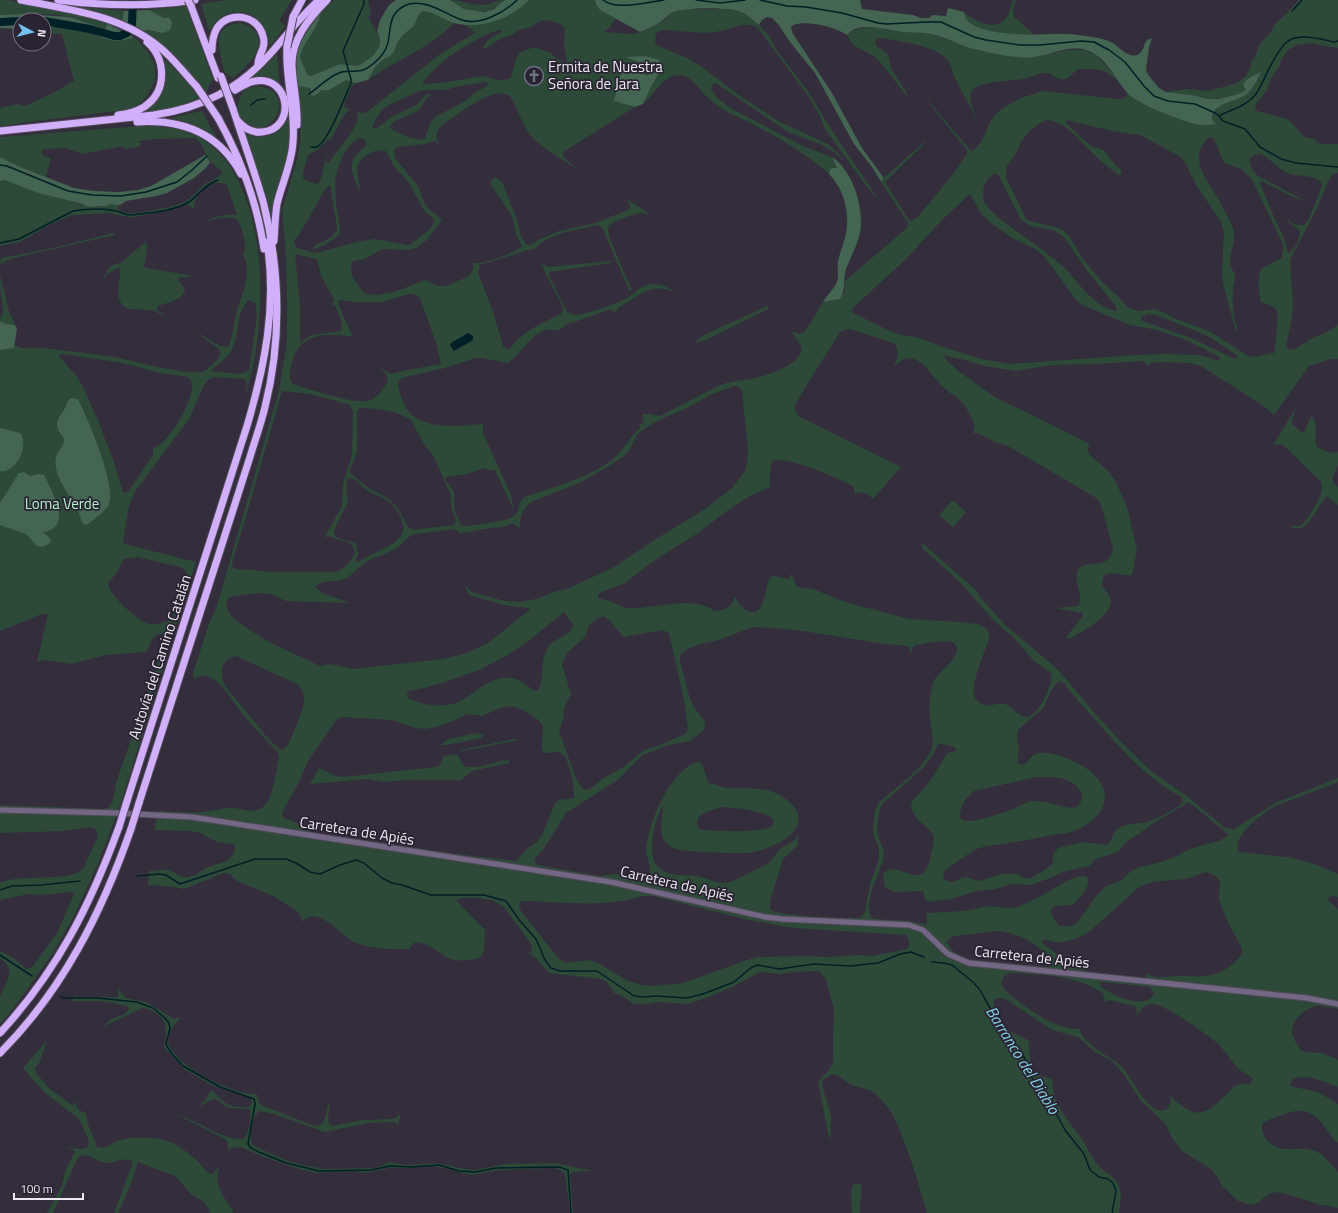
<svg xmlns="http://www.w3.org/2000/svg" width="1338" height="1213" viewBox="0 0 1338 1213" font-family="'Titillium Web',sans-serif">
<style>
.green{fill:#2d4a39;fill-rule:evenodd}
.forest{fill:#436551}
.water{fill:#001f26}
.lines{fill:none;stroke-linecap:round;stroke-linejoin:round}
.stream{stroke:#001f26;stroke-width:1.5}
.river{stroke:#001f26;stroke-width:8}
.minor-casing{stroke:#524b59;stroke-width:7}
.highway-casing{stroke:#524b59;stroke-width:9}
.minor{stroke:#746785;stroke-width:5}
.highway{stroke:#d2affb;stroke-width:7}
.highway-bridge-casing{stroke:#524b59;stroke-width:9;stroke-linecap:butt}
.highway-bridge{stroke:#d2affb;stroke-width:7}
.labels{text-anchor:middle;stroke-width:3.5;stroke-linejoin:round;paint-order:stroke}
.poi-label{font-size:15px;fill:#ede9f2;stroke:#2a2332;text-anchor:start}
.park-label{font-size:15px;fill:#b3f2cd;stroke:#2a2332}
.street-label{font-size:15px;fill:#ede9f2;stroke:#2a2332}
.water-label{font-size:16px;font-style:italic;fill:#81cfe2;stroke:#2a2332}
</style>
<rect width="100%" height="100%" fill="#342d3c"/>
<g class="green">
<path d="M0,0h8l51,9 49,15 -2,5c-13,-3 -24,-9 -36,-12 -21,-5 -49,-3 -70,-2z"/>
<path d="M226,0h66l-13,21 6,5 -16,22c0,-19 -11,-36 -32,-36 -5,1 -10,1 -15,4 -5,4 -9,9 -13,15l-8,-27z"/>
<path d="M334,0h34l3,14 -3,2 12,23v6l-7,11 -15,10 -18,-2 -29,12 -4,-2 -7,-15 1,-6 3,-9 14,-22 2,-9z"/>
<path d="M450,0c11,0 21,5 33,5 7,-1 14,-5 22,-5 -14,16 -40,14 -55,0z"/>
<path d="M529,0h66c1,10 13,14 21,18l-7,10 -5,4 30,2 11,-3 6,-5 13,-5 6,-8 14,-4h41l14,2 9,5 11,9 10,11 8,15 30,39 26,42 46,68 -12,-13 -42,-58 -5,-13 -12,-20 -50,-68c-13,-9 -30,3 -44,4 -18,3 -35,-3 -53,-2l-5,4 -1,9 3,3 29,12 15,9 42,32 10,6 24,16 50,23 12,11 4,6 -9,-8 -15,-9 -32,-12 -71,-48 -3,-1 -3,5 6,10 15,11 71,37 29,11 5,12h-7l-1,5c-21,-18 -44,-33 -69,-46 -12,-7 -26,-12 -38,-19 -6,-4 -14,-11 -19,-16 -7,-8 -13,-19 -26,-18 -14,2 -24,21 -34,29l9,-19 9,-15v-6l-17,-8 -18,1 22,8 3,6 -3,4 -25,-5 -2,2 -7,29 21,6 -72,45v5l15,12c-14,-8 -42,-24 -50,-37 -7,-11 -11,-25 -18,-36 -5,-2 -10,-4 -15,-2 -15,3 -38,21 -52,30 -7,7 -9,13 -3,21l-6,-4 -9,3 -27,3 -4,3 1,8 23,28 7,18 4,5 13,11 -15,20 -11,8 -9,2 -25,-1 -17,10 -12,2 -2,5 1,10 11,16 4,2 9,1 18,-3 31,-12 13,6h8l21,-9 3,-2 4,-8 -3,-5c2,1 4,2 7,1 8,0 40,-11 44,-17l-5,-9 -5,-21 -21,-31v-4l4,-4 7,5 16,41 3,14 5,7 4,1 10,-6 19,-8 36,-8 33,-13 2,-3 -3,-8 24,16c-3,-1 -7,-2 -10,-2 -5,0 -27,8 -30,11 -5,4 -2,10 -1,15l22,52 -3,-1 -27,-63 -4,-2 -36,8 -17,7 -11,9 -6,1 -48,15 -2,7 2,6 14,37 9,31 5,4 2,-1c13,-19 31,-25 51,-35l2,-3 -1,-6 -21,-41 8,3 62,-6v2l-62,9v3l18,37 7,3c18,-2 36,-9 53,-17 5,-3 10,-8 15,-11 13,-6 24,-2 34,6 -25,-12 -36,2 -58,15l-2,4 -5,-2h-3l-33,12 -6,1 -11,8c-23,-9 -35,24 -51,32l-25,-5h-6l-31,10 -35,8 -8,2 -4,5c1,9 5,22 11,29 15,18 53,14 74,12v9l28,62 3,16 -19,-41h-6l-5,-2 -17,6 -21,3 -1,2 9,13v17l7,16 3,1c10,-1 46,-4 52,-12 5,-7 1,-13 11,-18 30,-10 62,-18 87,-38 10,-9 16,-21 26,-30v-4l4,-1 -2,-9h7l11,2 60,-31c13,-5 26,-4 39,-8 12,-3 46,-15 42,-30 -2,-5 -7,-11 -10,-16 7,3 10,4 15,-1l17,-28 13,-2 8,-7 1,-12 62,-53 1,-5 -26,-40 1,-6 3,-1 40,-36 -4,6 -37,36 23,37 3,2 7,-4 35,-43 14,-20v-4l-31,-38 -14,-19 48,57 3,1 9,-10 7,-17 5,-8 7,-7 20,-11 22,-7 75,8c5,0 8,-1 10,-5l12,8 27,12 35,11 13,-1 -3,-4c-1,-17 22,-17 32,-25 8,-5 13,-14 17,-22l-12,5 -3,12 -8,4 -9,4 -22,1 -15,-4 -26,-3 19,-3 24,2 28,-8 9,-7 5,-10v-4l4,-5 4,-12 12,-13 3,-7 13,-12 12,-13h39v48l-28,-5 -13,2 -9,5 -7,10 -1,5 -9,13 -4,12 -11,14 -1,4 2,3 30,8 5,4 12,14 10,2 5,4 5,1h14v29l-5,1 -4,6 -13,30 -26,50 3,44 -1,12 -6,31 4,3 5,-1 19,-12 11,-4 13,-8v34h-7l-22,7 -35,49 -12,-10 -61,-39 -12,-3 -29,-1 -9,1 -4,3 -3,-5 -49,3 -44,1 -35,6 -31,-5 -28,-8 -13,-2 3,5 14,12 35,25 26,12 68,34 -2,5 1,5 19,17 7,9 12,27 10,42 -5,26c-10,2 -18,-5 -28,0l-2,10c2,5 9,10 9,16 0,15 -30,32 -42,38l-3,-2 17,-21 -1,-3 -26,-5 22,-2c7,-9 -4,-22 -1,-33 0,-2 2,-4 3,-6 13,-6 30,2 33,-19l-11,-40 -4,-9 -90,-53 -13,-4 -17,-9h-5l2,-7c-4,-10 -8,-19 -16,-27 -5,-4 -12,-7 -17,-13 -14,-14 -27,-42 -48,-19l4,-12 -2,-10 -3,-2 -43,-14 -6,1 -4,2 -27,43 -18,30c0,6 1,8 5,12l101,50 -28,32 -4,-4 -8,-3 -6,2 -1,-7 -3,-2c-20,-9 -58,-27 -79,-25l-2,14v13l-20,9 -19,12 -33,25 -43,27 -30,23 -26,10 -1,4c4,3 7,3 12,4 5,2 11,6 17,7 6,1 13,0 19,-1 23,-2 48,-10 69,4 11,0 16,-5 20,-14 4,7 9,16 19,15 12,-2 11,-26 16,-35l4,-1 15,3 3,-6 2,8 3,5 5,2 11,1 32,13 64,17 51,3 17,2 9,4 3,6v5c-4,12 -20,48 -14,59 2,3 6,6 9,7 7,2 14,-3 21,-1 8,3 13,12 21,13 12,1 28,-34 25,-44l-17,-12 -19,-22 -22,-19 -33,-38 -37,-33 -2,-7 56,49 3,6 26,29 49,41 7,7 34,41 31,33 24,23 37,26 37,31 9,1 41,-26 63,-25v4l-65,25c-11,7 -43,30 -34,45l48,5 25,6 26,11v23l-6,-1 -4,2 1,3 9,8v100c-7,-1 -15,-4 -22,-3 -10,2 -25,14 -24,26 0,4 5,13 8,17 4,5 15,3 21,4 5,2 12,4 17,7v27c-13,-5 -34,-15 -46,-7l-2,6 28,6 20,12v38l-3,-1c-8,-11 -19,-30 -34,-30 -6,-1 -13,2 -19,4 -7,3 -14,4 -20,9 0,6 1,10 4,15 15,18 32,5 49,12 10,4 16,14 23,21v36l-8,-2 -9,-1 -34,-11 -11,-2 -7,2 -12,9 -6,2 -13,-4 -16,-15 -4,-8 -7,-9 -29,-18 -11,-15 -4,-9 -5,-7 -21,-19 -16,-25 -13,-15 -17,-9 -17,-15 -26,-7 -45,-30c-5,-2 -8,-3 -13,0v7l3,8 9,13 7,5 15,7c4,18 -3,35 22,38l2,2c2,27 15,38 30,59 5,8 9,18 16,26 7,9 19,11 22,24 2,7 0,16 -1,24h-192c-9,-32 -20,-68 -34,-98 -4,-8 -13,-17 -20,-23 -6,-4 -16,-4 -23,-8 -13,-8 -14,-15 -28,-3v3l9,32 -1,26 -12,-60 11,-12 4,-8v-26l1,-27 -8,-29 -5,-7 -3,-2 -26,1 -11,2 -21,-2 -28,15 -26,11 -18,6 -30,-2 -11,2h-13l-14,-9 -6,-2 -7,-11 -6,-3 -52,-6 -14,-16 -9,-5 5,1 1,-2 -1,-7 -26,-36c-11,-10 -36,-13 -49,-8l29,30 -1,20 -3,7c-7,4 -25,5 -33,1 -8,-4 -34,-27 -39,-8 -6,-2 -12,0 -18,-1 -10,0 -31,-3 -39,-8 -11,-7 -37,-37 -49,-19l-3,-7 -3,-4 -24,-15 -36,-15 -7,-7 -6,-1 -6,2 -34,14 -16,-3 -20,-1 1,-14c6,0 13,-2 19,-1 7,2 12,8 20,7 8,-1 13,-7 20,-10 11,-5 26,-3 27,-21l-3,-2 -15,-2 -17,-9 -9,-2 -37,-1 5,-19c15,1 31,2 46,1 8,-1 14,-3 22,-4 12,-2 24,8 36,-1 10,-8 13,-36 16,-49l-1,-5c-11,-12 -23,-24 -34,-37 -9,-11 -21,-34 -35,-39 -5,-3 -9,-1 -15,1l-1,-5 17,-52 6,-12 63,-218 8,-49v-36l-1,-51 -4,-45 15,-50 3,-16 1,-28 -3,-30 12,2 4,8 8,-6h7l17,-11 10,4 -5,4 -7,18 2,3 4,1 -6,6 -14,26 -1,-2 -2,1 -8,9 -11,6 -5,18v5l4,3 9,3 4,-2 8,-34 -2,14 3,1c8,-14 29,-33 29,-48l-3,-4 6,2 6,-1 73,-58 35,-21 -3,-4 -10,-5c24,2 50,-6 67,-24zM544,20c7,1 16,2 21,8l-1,17 3,16 -1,1 -9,-3 -6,-6 -17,-6 -15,6 -3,6 -5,18 -2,2 -11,1 -15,-4 -43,7 -18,1c17,-22 32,-32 56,-45 7,-4 15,-8 23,-9l1,2 -13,7 -7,10 6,-2 12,-8 12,-4 7,-5 12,-3 7,-5zM484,82l5,1 -2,3 -13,7 -9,8 -30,16 -4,5 -7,18 -14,-2 -19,-9 -1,-3 5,-5 21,-9 4,-3 6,-10 6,-4 -4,-1 -5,3 -5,7 -27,13 -15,12 -4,-2 5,-10 6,-8 6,-4 28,-13 8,-2h22l8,-3zM1047,120c21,2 34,23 49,36 6,7 14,12 21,18l3,1 2,-5 -6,-4 -12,-16 -11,-3 -6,-4 -21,-20 1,-3 45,11 28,4 39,21 6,6 11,23 25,37 3,10 -2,42 2,14 11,40 4,4c-6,-12 -7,-28 -6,-42 0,-5 3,-10 2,-15 -1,-4 -4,-6 -5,-11 -1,-11 7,-25 3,-36 -4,-9 -9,-19 -14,-28 -11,-19 -32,-40 -11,-62l4,-1 2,2 10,24 19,7 9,10 30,62 1,6 -1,10c-6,3 -14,6 -19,10 -7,5 -4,27 -2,34 7,3 13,3 17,11l-3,36 -1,4 -21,4 -5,-1 -37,-24 -37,-14 -13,-7 -7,-2 -16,2 -11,-4 -8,-10 -16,-14 -21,-25 -12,-21 -7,-7 -5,-2 -28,-7 -4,-2 -20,-42v-9l11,-17 4,-9 7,-9 10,-9zM360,138l4,1 2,3v4c-3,3 -7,5 -10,9 -10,10 0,27 4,37 -1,-17 -9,-28 10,-39 6,-3 9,-3 16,-2l8,15 15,17 16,29 8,6 1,4 -4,7 -19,15 -4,1 -32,-6 -18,3 -41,11 -19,-5 -3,-6 14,-22 17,-31 4,-3h2l2,19 4,21v4l-3,4 -4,4 -16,8 -2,3c7,1 22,-10 28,-15v-7c-4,-25 -10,-47 3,-71 4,-8 9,-14 17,-18zM1261,154c10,5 17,16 29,20 10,3 26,0 32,10l-1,5 -12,30 -5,6h-8l-14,-8 18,14c0,8 -5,19 -12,22l-6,-20 -6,-11 -16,-39 2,-2 27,14 20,8 -51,-27c-5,-6 -10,-11 -8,-18l5,-3zM993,174h5l23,46 10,6 22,4 11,7 24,35 27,33 2,4 -2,2c-25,-6 -37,-32 -55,-47 -14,-12 -30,-23 -45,-34 -8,-6 -27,-19 -31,-29 -3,-11 1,-21 9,-27zM970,194l12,21 9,8 21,15 23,11 10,8 31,43 6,5 48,20 27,5 29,10 30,15 4,3v3l-22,-6 -34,-1 -28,1 -127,9 -27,-5 -36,-11 -27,-10 -21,-4 -10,-4 -35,-17 -1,-4 3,-3 50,-46 38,-41zM295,254l22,5 4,17 13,23 -1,4 -4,1 6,1 7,18 -1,8 -30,4 -11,8v-38zM409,294h4l7,4 16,45 5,21 -34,6 -16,4 -13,-7c6,5 13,9 8,17 -3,6 -9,13 -15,16 -13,6 -62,-11 -78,-16 -5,-4 -3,-11 -2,-17 5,-34 35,-35 62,-30l-15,-33v-3l4,-1 13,2h28zM1148,314l8,1 52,21 27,18 3,3 -3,2 -44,-21 -49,-17 -1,-2 1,-2zM734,386h4l4,5 6,58 -1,14 -2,8 -12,16 -28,22 -49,30 -42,28 -47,22 -14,3 -13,6 -19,4 -16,-1 -34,-9 -7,-8 4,9 4,3 37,10 21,2 -2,3 -40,32 -24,11 -21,5 -90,10 -23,-5 -10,2 -51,-24 -21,-13 -15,-11 -5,-7 -2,-7 2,-5 5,-3 24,-3 14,1 15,7 64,2 -28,-10 -7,-6c6,-8 21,-4 29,-8 7,-2 11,-9 17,-13 11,-10 25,-11 36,-18 6,-4 9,-10 17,-14l42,-5 3,4c9,0 17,-3 25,-4 10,-2 20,0 28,-6l8,5c-1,-11 2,-18 11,-26l50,-20 28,-16 15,-10 6,-7 7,-14 4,-4 18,-11 32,-14 19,-11zM282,391l29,3 39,11 3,6 -1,44 -9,29 -1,22 -18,32c5,-3 7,-1 12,1 8,3 19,2 19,14 -5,9 -10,16 -20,19h-62l-36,-3 -4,-1 -1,-5 15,-50zM364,408c15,1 35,3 47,12l14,26 8,9 17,38 2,17 4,10 -1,5 -42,5 -5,-3 -10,-19 -10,-10 -20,-10 -18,-15v-4l4,-9 3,-10v-39l2,-2zM351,478l4,2 14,12 13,5 9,6 9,12 4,13 -3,8 -7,7 -37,19 -2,-2 3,-6 -2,-10c-6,-4 -15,-3 -21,-8l-1,-5 4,-10 10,-18 -2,-14 1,-10zM564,612l9,13c-2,11 -19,13 -25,22 -9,15 -3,29 -9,42l-3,2c-9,-4 -14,-11 -24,-13 -21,-3 -34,13 -50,22 -15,9 -39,6 -54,-2l-1,-4 1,-3 16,-3 24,-7 31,-11 27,-14 21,-14zM603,616l4,2 17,19 39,-7 6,3 15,67 4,28 -1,4 -4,3 -28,12 -11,3 -22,18 -20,11 -12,10 -5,1 -4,-3 -6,-11 -16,-45 4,-11 1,-12 7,-14 -9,-29 2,-6 4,-7 17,-15 4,-12 9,-7zM754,627c41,1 84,10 124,16 8,2 24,1 31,4l3,7v-6l3,-3c9,-1 36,-8 41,0 6,11 -16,26 -21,34 -2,2 -3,6 -3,9 -3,10 -3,22 -2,33 2,13 6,23 -2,35 -11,17 -33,33 -49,46l-4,9 -2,19 1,6 5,12v11l-9,25 -5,28c-3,5 -6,6 -11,6 -12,0 -78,-2 -83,-8 -2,-3 -1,-6 -1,-9l13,-42 14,-13 2,-11 -3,4 -16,10 -11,14 -38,19c-13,4 -24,-5 -36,-6 -12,-2 -23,1 -33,-6 -19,-10 -7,-51 1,-65 0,11 -5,25 1,35 6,12 28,11 39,12 14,0 29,2 43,1 18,-2 57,-15 52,-39 -2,-9 -16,-19 -25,-22 -8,-3 -21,-4 -30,-4 -5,0 -10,1 -15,0 -7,-1 -12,-4 -20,-5l-5,-17 -3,-4c-29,4 -52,62 -54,88 0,8 7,19 3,27l-9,1 -25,-4 -16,2 -61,-11 -3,-3v-3l10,-12 21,-34 53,-34 23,-24 12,-4 11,-5 25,-5 13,-10 2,-5v-4l-11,-15 -4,-8 -10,-37v-7c13,-12 26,-11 41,-16 12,-4 22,-9 33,-12zM236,656l61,28c6,5 8,12 7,20 -3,8 -13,40 -19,44 -2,2 -4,1 -6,1l-13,-13 -41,-50c-6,-12 -4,-28 11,-30zM1059,681l5,2c10,14 23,27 34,40 25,28 50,57 84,74l1,5c-6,7 -27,17 -36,20 -9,2 -20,1 -28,6 -8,4 -5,13 -13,17l-24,-3 -24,6 -4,5 -2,11 -3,3 -18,11h-7l-7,-4h-16l-22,7 -14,-4 -13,5 -5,-1 -4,-4 2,-7 29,-20 12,-4c22,-3 44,-6 66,-11 9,-1 19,-2 27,-6 43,-23 28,-55 -11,-70 -9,-4 -19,-7 -29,-6 -8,1 -10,9 -17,12l-5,-2 2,-12 -2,-14 1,-7 26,-23 7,-17 5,-6zM512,706c8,2 29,12 31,21 1,8 -2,15 -1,23l3,3 13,-1 7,4c5,13 10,27 9,42l-15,2 -4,3 -12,30 -6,9 -9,6 -12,13 -60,-7 -136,-20 -12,-3 -15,-10 -10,-3 -1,-4 2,-5 14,-25 10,-23 29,-42 6,-2 49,3 23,8 10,1 12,-2 16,-6 10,-5 5,-2 14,2 19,-8zM939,743l15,4 2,2v2l-9,2c-8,14 -16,28 -27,40 -3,3 -8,7 -9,12 0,3 1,6 3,9 5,10 16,13 20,23 -2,11 -3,25 -9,34 -11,14 -31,-13 -42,4l2,12 9,5 29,-1 2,8 2,3 24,-3 26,-8 19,-2 15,-5 20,1 24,-9 7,-4 27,-6 7,-7 22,-7 9,-11 10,-6 18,-13 34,-20 40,33 -10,6 -16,4 -15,5 -11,6 -16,6 -21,5 -9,4 -9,9 -17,7 -9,9 -18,26 -7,4h-12l-7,-10 -1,-6 3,-4 19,-1 10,-11 6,-11 -2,-6 -3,-1 -7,1 -9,3 -25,15 -25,12 -10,1 -18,-2 -26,5 -37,2v12l-17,-4 -36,-2c-14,-7 5,-47 9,-58 3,-10 -3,-17 -5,-26 -2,-9 0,-23 4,-31l42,-37 8,-11zM1037,777c15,0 32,-1 42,12 2,3 3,5 3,8 -1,5 -2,8 -6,10 -9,4 -32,-10 -48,-5 -6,2 -11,6 -17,8 -7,3 -37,12 -44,11 -3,0 -4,-1 -6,-2l-1,-3 1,-7 4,-9 9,-9zM722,807c14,1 40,3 51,12v6c-11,10 -56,5 -73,5 -11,-15 11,-20 22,-23zM1206,872c5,2 10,3 13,8 3,6 -1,13 0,19 4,15 15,35 23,49 1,7 -3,10 -8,15 -22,18 -34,12 -59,13 -10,0 -20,5 -27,-3l-3,5c-19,-2 -43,-2 -61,-8 -15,-6 -29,-18 -42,-27v-3c4,-1 8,1 12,2 14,1 24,-4 35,-10l49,-44c18,-10 28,-6 46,-9 8,-1 14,-5 22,-7zM643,896h9l97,24 45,8 112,7c4,6 4,8 1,14l-35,7 -14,-1 -30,2 -24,-1 -46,1 -11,3 -64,23 -29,3 -12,-1 -14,-4 -30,-18 -10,-3 -22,3 -7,-4 -38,-48 -2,-5 1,-4 5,-1c39,1 80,7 118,-5zM997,931c21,1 41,14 55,28v6l-4,2 -84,-8 -11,-8 -6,-8 2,-4 5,-3zM1009,973c24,1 58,2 81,13 4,2 9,5 13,7l1,6 -2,3 8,-2 24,6c4,3 3,5 2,9 5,-5 9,-12 17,-11 12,0 53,30 63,38 9,8 14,18 22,26 4,5 11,6 15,11l-3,5c-4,0 -9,-1 -12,1 -5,1 -9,7 -12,10 -25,25 -33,22 -57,0l2,7 -4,7c-19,10 -35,-33 -46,-43 -11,-10 -39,-22 -41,-37 -23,0 -45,-15 -62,-28 -7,-6 -14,-10 -17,-18l3,-7zM1102,982l48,5 4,7c-9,17 -42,1 -53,-7l-1,-3z"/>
<path d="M1013,0h3l-3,10 1,7c8,6 12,12 20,17 -20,1 -58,0 -70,-18v-4c11,10 32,20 42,6 4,-5 5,-12 7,-18z"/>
<path d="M186,6l27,74 -3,3 -4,11c-20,-26 -36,-46 -65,-63l7,-1 7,2 15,-2 2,-10 -8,-2 -15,-8z"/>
<path d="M79,7l45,4 -2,10 -11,-5 -33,-8z"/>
<path d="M422,11h6l26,12c-24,25 -58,37 -86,57l7,-13 9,-8 6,-3 4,-4 3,-9 6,-8 11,-9 4,-10z"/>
<path d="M240,23c7,2 12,4 16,10 10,18 -11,35 -23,45l-8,-5c-5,-21 -16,-47 15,-50z"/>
<path d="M63,27c27,1 44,21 71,10 17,16 30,33 15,55 -2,5 -6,9 -10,12 -10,7 -26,7 -39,9 -33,5 -67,7 -100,14v-19l18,-4 7,2 30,-14 19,-11 -12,-47 -18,-1v-5z"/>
<path d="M872,27l31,5h20l14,4 39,14 18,3 42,4 31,-7h18l11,5 11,11 15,19c-19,-17 -18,-16 -44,-16 -5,3 -7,9 -14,10 -7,1 -11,-5 -17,-6 -8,-1 -17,5 -24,6 -11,2 -48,2 -52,13 -3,9 5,23 8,32 -7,-15 -16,-29 -23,-44 -4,-7 -4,-16 -10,-22 -14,-13 -47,-17 -65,-20l-4,1 -2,3 1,4 11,7 2,5 2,11 14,21 4,9 -28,-36 -7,-7 -21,-11 -6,-10c8,-7 15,-7 25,-8z"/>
<path d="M277,54l3,31c-7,-8 -16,-9 -26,-7l-1,-1z"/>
<path d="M164,58l23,24 13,17 -28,9 -30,5c22,-15 27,-30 22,-55z"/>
<path d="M255,86c47,2 15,61 -11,36 -11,-12 -6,-18 -1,-31z"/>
<path d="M202,111l15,28c-17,-12 -27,-17 -48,-21z"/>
<path d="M287,120h2v29l-17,66 -2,-1 -3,-16 -21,-64c17,7 32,2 41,-14z"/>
<path d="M141,126c23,0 48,2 67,17 64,48 60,185 37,253l2,-12v-3l-3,-2 -31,-2 -5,3 -4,5 -15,34 -55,74 -5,13 -6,34 2,4 71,18 -77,247 -22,57 -24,52 -20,35 -40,56 -13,15c0,-8 0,-18 0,-26 3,-14 19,-28 0,-40v-7l13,7 14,11 3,-1 3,-2 24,-33 17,-39 -1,-2 -34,3 -10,-1 -29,6v-17c20,-10 69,0 83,-14l15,-33 -2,-7 -5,-2 -27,4 -64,2v-28l105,4c10,-3 9,-17 11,-26l49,-142 -2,-7c-12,-2 -11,10 -17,18l-40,3 -35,9 -26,-4 -8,2 11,-48h-6l-42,17v-281l14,-2 1,-6v3l5,3h24l71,9 42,10 29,5h15l4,-1 14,-13 1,-6 -1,-3 -26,-19 27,16 8,1c6,-11 5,-24 9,-36 4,-15 17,-42 5,-57h2c3,-10 -2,-25 -6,-34 -13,-4 -22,-2 -34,3 12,-8 20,-9 33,-8l-10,-30c-15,-9 -35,10 -33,25l-4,-4 -2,-1 -52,12h-8l-19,-4 -37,2 -23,10 -29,17 -20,4v-65l5,-1 77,25c8,2 21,4 27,-1l11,1 -3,3c4,4 9,5 14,5 12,0 45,-6 55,-12 7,-4 12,-12 19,-17 6,-4 13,-6 18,-11 -4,-6 -10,-8 -14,-13 -7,-9 -3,-14 -14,-22l-42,1 -14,2v2h2l1,1 -4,3 -14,2 -1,-3 -41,8 -16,-6 -22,1 -3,3 2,4 8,2 -5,20 -26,-11 -20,-10v-20zM249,300l6,3 2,13 -8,55 -9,3 -30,-3c8,-7 17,-12 22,-22 8,-16 3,-36 17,-49zM63,354l60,9 37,10 28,4c2,2 4,4 4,8 1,16 -23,59 -39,63v7l-25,37 -5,1 -9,-31 -15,-39 -15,-34 -6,-11 -19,-22v-1zM137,557l43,10c5,2 7,4 7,9l-14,42c-6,5 -20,8 -27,5 -10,-4 -38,-29 -38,-40l8,-9 8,-15z"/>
<path d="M113,233l2,1v1l-105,24 -10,5 1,-6 52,-10z"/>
<path d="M148,240l-2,2 1,5 -3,20 2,1 48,8 -17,2 7,10 1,4c-7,10 -19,10 -28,15v3l11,8c-5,-2 -10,-6 -14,-7 -12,-4 -31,4 -35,-13 -3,-9 4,-25 0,-31l-12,7 -7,11 8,-16 5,-4 9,-3z"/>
<path d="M0,275l9,36 6,14 -9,-1 -6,-3c0,-5 4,-7 3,-12 -2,-12 -3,-22 -3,-34z"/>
<path d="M767,306l3,2 -66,33 -11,2 11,-8z"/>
<path d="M1297,406l-5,13v5l9,8h3l7,-16c9,7 2,22 6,31l13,6 8,-1c0,4 0,9 0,13 -3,10 -11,13 0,22v18l-11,-9c-10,9 -20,42 -37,30h9l5,-3c7,-11 21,-28 17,-41l-37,-36 -4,-2 -7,1z"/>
<path d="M952,501l3,1 11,10 -13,15 -14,-12z"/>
<path d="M477,733l7,2 -3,3 -34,7h-7l9,-6z"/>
<path d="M520,738l-5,3 -53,10 -3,-1z"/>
<path d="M457,754l7,12c14,4 30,-5 45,-6v3l-37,8 -11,9h-57l-20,2 -16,-3 -58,5 9,-16 17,8 7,1 92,-10 4,-1 5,-10z"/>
<path d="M118,985l2,7 6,6 20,4 28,17 7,-2c-6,6 -13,15 -13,24 3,24 68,55 89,53l1,7 3,4 54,21c11,-1 11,-14 13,-22l2,1 -2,14 1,5 4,2 29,-6 30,-1 5,-2 4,-4 -3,13 -3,-4 -27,1 -43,9 -51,-18 -15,-3c-7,7 -12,27 -5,35l34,15 19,5 18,3 45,-1 8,-1 12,-5 16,3 33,-2 20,5 15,2 32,-6 49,-1 38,8 -21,1 -2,2 3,39h-3l-5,-38c-3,-5 -6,-6 -12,-7l-52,2 -29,5 -10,-2 -19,-5 -11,-2 -19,2h-23l-25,5 -11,-2 -37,2 -18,-4 -38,-13 -20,-9 -10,1 -3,4v-9l-3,-4 -49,-25c21,6 46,26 67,25 7,-6 8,-21 7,-30l-20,-1 -7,-3 -7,-6h-3l-15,8 8,-8 4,-8h3c13,14 15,16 35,16l2,-1 2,-5 -2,-3 -39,-13 -27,-16 -20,-22c1,-6 3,-16 1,-23 -3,-9 -15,-16 -23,-16l-39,19c3,-3 4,-5 7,-7 6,-4 17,-4 19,-12l-2,-2 -26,-5h-29l2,-5 8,1h36z"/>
<path d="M47,1040l-7,21 -5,7 1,5 14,16 23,17 2,-6c1,7 3,11 11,13l2,11 9,23c8,3 15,-4 23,-7 7,-2 14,-2 21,-2 22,-2 38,6 54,21 5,4 9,10 15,15h3l7,-9c-7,21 2,28 13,46v2h-22l-8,-12 -11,-6 -17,-19 -37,-14 -6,19 -12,28 -2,4h-4l19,-51 -2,-2c-12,-2 -15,3 -25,3 -11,-1 -19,-14 -29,-4l-24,54h-6l15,-28 4,-16 9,-17 -2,-2 -8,-2 20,1 3,-2 1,-3 -2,-8 -8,-17 -35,-27 -21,-24z"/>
<path d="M856,1184h4c4,9 -2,19 0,29h-8l-1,-18 1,-9z"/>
</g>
<g class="forest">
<path d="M396,0h54l14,9 20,3 10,-3 11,-9h24c-18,19 -50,30 -75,23 -11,-3 -20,-12 -32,-12l-4,5 -4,10 -11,9 -6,8 -3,9 -4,4 -6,3 -9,8 -7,13 -12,3 -10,-3 -17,10h-7l-8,6 -3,-1v-5l-1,-2 -12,-2c-5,-37 1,-44 22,-73 -1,16 -18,29 -20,45l7,16 4,2 29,-12 18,2 15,-10 7,-11v-6l-3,-8 3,-11 9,-15z"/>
<path d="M595,0h265l2,9 51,6 8,3h8l3,-3 14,1 2,-8 16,4c1,25 70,23 86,22 14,-1 49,2 61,8 8,4 16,16 26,13 7,-3 6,-10 10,-15 1,-1 4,-1 5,-2l-3,9 -3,23 3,6 10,12 7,4 26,3 15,4h12l19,-5 8,-4 -3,-6 6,-6 12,-6c-4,9 -8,17 -16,23 -11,8 -34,8 -33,25l4,4c-4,0 -10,2 -15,1 -15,-2 -64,-21 -74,-32 -12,-15 -21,-37 -41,-43 -17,-5 -35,5 -51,7 -17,2 -40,-3 -57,-7 -15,-3 -28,-11 -43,-15 -11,-3 -21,-2 -32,-3 -15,-2 -31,-7 -45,-4 -5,1 -7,4 -11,7 -12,-8 -40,-15 -54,-10l-2,3 2,6 39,59 30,55 21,29 -1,6 -10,-16 -18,-23 -39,-71 -25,-31 -12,-18 -6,-6 -5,-1 -5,3 -3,5c-6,-5 -13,-12 -21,-14 -11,-4 -57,-4 -67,2 -3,1 -4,4 -7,6 -2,3 -20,12 -24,13l-40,-22 -4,-6z"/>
<path d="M149,10l15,8h6l2,5 -2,7 -7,3 -15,-3 -7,1 -19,-10 2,-10z"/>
<path d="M23,14l47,3 35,12 3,-5 26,13c-25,10 -33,-3 -56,-8 -11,-3 -23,-2 -34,-1v-8h-24v9l-20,-1v-13z"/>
<path d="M645,56l14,4 2,4v6l-9,15 -9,19 -8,3 -21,-6 7,-29 2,-2 25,5 3,-4 -3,-6 -23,-8z"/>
<path d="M205,155l5,7 -3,5 -13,11 -27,15 -11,3 -30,5 -6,4 -11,-1 -2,2 -18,1 -10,-4 -41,-10 -33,-13 -5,1v-24l20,10 54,21 20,3 25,1 19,-2 13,-4z"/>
<path d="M832,157c22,14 34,56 27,80 -3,11 -9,21 -13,32 -3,10 0,20 -6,30l-17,3c4,-7 11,-13 14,-20 2,-7 0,-14 1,-21 2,-9 6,-18 8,-27 4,-21 -2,-45 -17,-60l1,-5 3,-1h4z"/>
<path d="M0,321l6,3 9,1 2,3 -3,20 -14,2z"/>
<path d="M71,398l7,1c10,21 38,84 31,105 -2,6 -16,16 -22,21l-4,-1c-2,-4 -3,-8 -4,-11 -8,-18 -27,-36 -23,-56 1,-6 8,-10 8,-16 0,-3 -2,-6 -4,-8 -7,-10 0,-16 5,-25 2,-4 2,-7 6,-10z"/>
<path d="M0,428l20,5c10,11 -4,41 -20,38z"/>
<path d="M24,472l6,4 8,-2 6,1c6,13 26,45 7,55 -3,1 -6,2 -9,2l8,6 1,3c-2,3 -4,4 -7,5 -10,3 -11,-7 -17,-11 -6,-4 -20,-7 -27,-10v-22l19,-30z"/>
</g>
<path class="water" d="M468,333l5,3v4l-19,11 -4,-6 1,-2z"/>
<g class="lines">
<g class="stream">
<path d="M603,0c13,11 45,2 61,0"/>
<path d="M696,0l24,3 25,-3"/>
<path d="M760,0l27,6 19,1 36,6 36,10 9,1 39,-2h15l33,15 12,3 33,5h21l41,-4 13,1 15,8 16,12 19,24 10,10 14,5 27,3 20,9 4,3 4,5 22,8 15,18 21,12 15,4 42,4"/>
<path d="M1292,11l10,-11"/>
<path d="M309,94c10,-7 19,-17 30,-21 6,-3 12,-1 18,-2 10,0 19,-9 25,-16 14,-17 -1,-41 27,-51 21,-4 35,10 53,16 18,6 43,-8 55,-20"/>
<path d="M251,105l6,-5 8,-1"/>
<path d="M1219,116c13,-7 28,-10 37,-22 4,-5 6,-12 9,-17 5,-10 14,-30 23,-36 13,-8 32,-2 46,1l4,-1"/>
<path d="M311,147c3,0 4,1 6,0 12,-6 28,-51 34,-64v-4l-8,-28 21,-47v-4"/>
<path d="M0,165l7,1 61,25 24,4 29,1 25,-4 31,-10 14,-11 16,-15"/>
<path d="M0,243l19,-4 54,-28c13,-2 30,-3 43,0 5,1 9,4 15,4 17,-2 44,-4 58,-13 11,-8 16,-18 29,-22"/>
<path d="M137,876l22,-2 7,1 14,9 75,-25h31l10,4 14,9 10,2 20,-9 16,-5 8,3 18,15 10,5 10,2 29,10h53l22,6 14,20 16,18 9,21 6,8 9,3h37l37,25 9,1 13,-1 31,2 16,-4 31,-12 18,-15 6,-2 21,4 35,-5 36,2 28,-3 22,-9 11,-2 13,5"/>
<path d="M0,890l12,-4 29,-1 39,-4"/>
<path d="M0,955l32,21"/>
<path d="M932,962l12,1 8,2 22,18 6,7 26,47 13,11 5,9 10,26 8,7 7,10 16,30 19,24 6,16 9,7 9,2 5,4 3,8 -4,22"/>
<path d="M60,996l3,2h35l39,4 16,6 12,10 4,5 1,5 -4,16 5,9 12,13 37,21 34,12 1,5 -7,40 3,4 8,4 27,11 33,8 52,-1 19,-4 22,1 27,-2 20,6 17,1 20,-4 63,-1 9,3 3,43"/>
</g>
<g class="river">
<path d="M44,21l46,8 24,7h6l7,-3 5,-9 1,-24"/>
<path d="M0,22l20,-1"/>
</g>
<g class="minor-casing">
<path id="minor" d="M0,810l116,3 76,4 419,65 154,35 17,2 127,6 14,5 25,24 21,9 338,35 31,6"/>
</g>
<g class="highway-casing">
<g id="highway">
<path d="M21,0c50,10 103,15 143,51 12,11 22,24 33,36"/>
<path d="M58,0c46,6 90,7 137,0"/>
<path d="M191,6l27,72"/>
<path d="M293,17l9,-17"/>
<path d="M212,50c0,-8 1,-15 5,-22 12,-18 41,-13 46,8 4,13 -6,19 -5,30"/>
<path d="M235,90c6,-3 13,-8 20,-9 35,-6 42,48 7,51 -10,1 -18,-4 -24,-11"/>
<path d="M118,115c9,-1 18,-3 26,-8 24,-16 22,-48 3,-65"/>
<path d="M218,118c23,41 39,84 46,131"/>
<path d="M137,122c45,-3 82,11 104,52"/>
<path d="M297,125c1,-20 -4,-39 -5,-59 -1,-26 17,-48 35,-66"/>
<path d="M0,131l154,-16c48,-7 85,-26 117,-62 16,-18 30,-37 48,-53"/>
<path d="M274,241c1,-13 1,-25 3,-37 5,-21 15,-41 16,-62 3,-32 -8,-63 -6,-95"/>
<path d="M127,801l120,-375c18,-61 30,-120 20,-184"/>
<path d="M139,803l111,-346c5,-17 11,-33 15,-50 17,-68 15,-138 -2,-206 -9,-31 -20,-62 -30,-92"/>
<path d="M0,1033c57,-62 90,-127 119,-206"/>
<path d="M0,1053c63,-63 102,-141 131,-224"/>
</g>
</g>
<use href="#minor" class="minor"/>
<use href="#highway" class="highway"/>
<g class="highway-bridge-casing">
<g id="highway-bridge">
<path d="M188,0l3,6"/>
<path d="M287,47l6,-30"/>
<path d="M221,76l12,33"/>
<path d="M197,87l21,31"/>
<path d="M119,827l8,-26"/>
<path d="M131,829l8,-26"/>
</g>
</g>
<use href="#highway-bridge" class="highway-bridge"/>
</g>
<defs>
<g id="church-ring" transform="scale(1)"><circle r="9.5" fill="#2a2332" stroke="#6b7280" stroke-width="1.5"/><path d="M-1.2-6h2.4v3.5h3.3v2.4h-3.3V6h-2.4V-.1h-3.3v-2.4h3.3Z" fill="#6b7280"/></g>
</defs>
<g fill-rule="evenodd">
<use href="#church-ring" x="534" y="76"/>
</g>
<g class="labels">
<g class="poi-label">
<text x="548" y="72">Ermita de Nuestra<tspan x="548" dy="17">Señora de Jara</tspan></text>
</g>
<g class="park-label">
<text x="62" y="509">Loma Verde</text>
</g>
<g class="street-label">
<text transform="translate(160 657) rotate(-72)" y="5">Autovía del Camino Catalán</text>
<text transform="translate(357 831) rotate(9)" y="5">Carretera de Apiés</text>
<text transform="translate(677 884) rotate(13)" y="5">Carretera de Apiés</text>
<text transform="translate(1032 957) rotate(6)" y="5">Carretera de Apiés</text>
</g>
<g class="water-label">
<text transform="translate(1023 1060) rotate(58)" y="6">Barranco del Diablo</text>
</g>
</g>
<g transform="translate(32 32) rotate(97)"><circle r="19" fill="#2a2332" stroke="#78727f"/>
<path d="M0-3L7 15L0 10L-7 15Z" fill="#74c0f6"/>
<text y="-6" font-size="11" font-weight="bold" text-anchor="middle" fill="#ede9f2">N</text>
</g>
<path d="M14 1193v6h69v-6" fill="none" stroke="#ede9f2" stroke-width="2"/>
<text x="20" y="1193" font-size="12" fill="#ede9f2" stroke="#2a2332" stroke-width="3" paint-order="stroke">100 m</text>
</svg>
